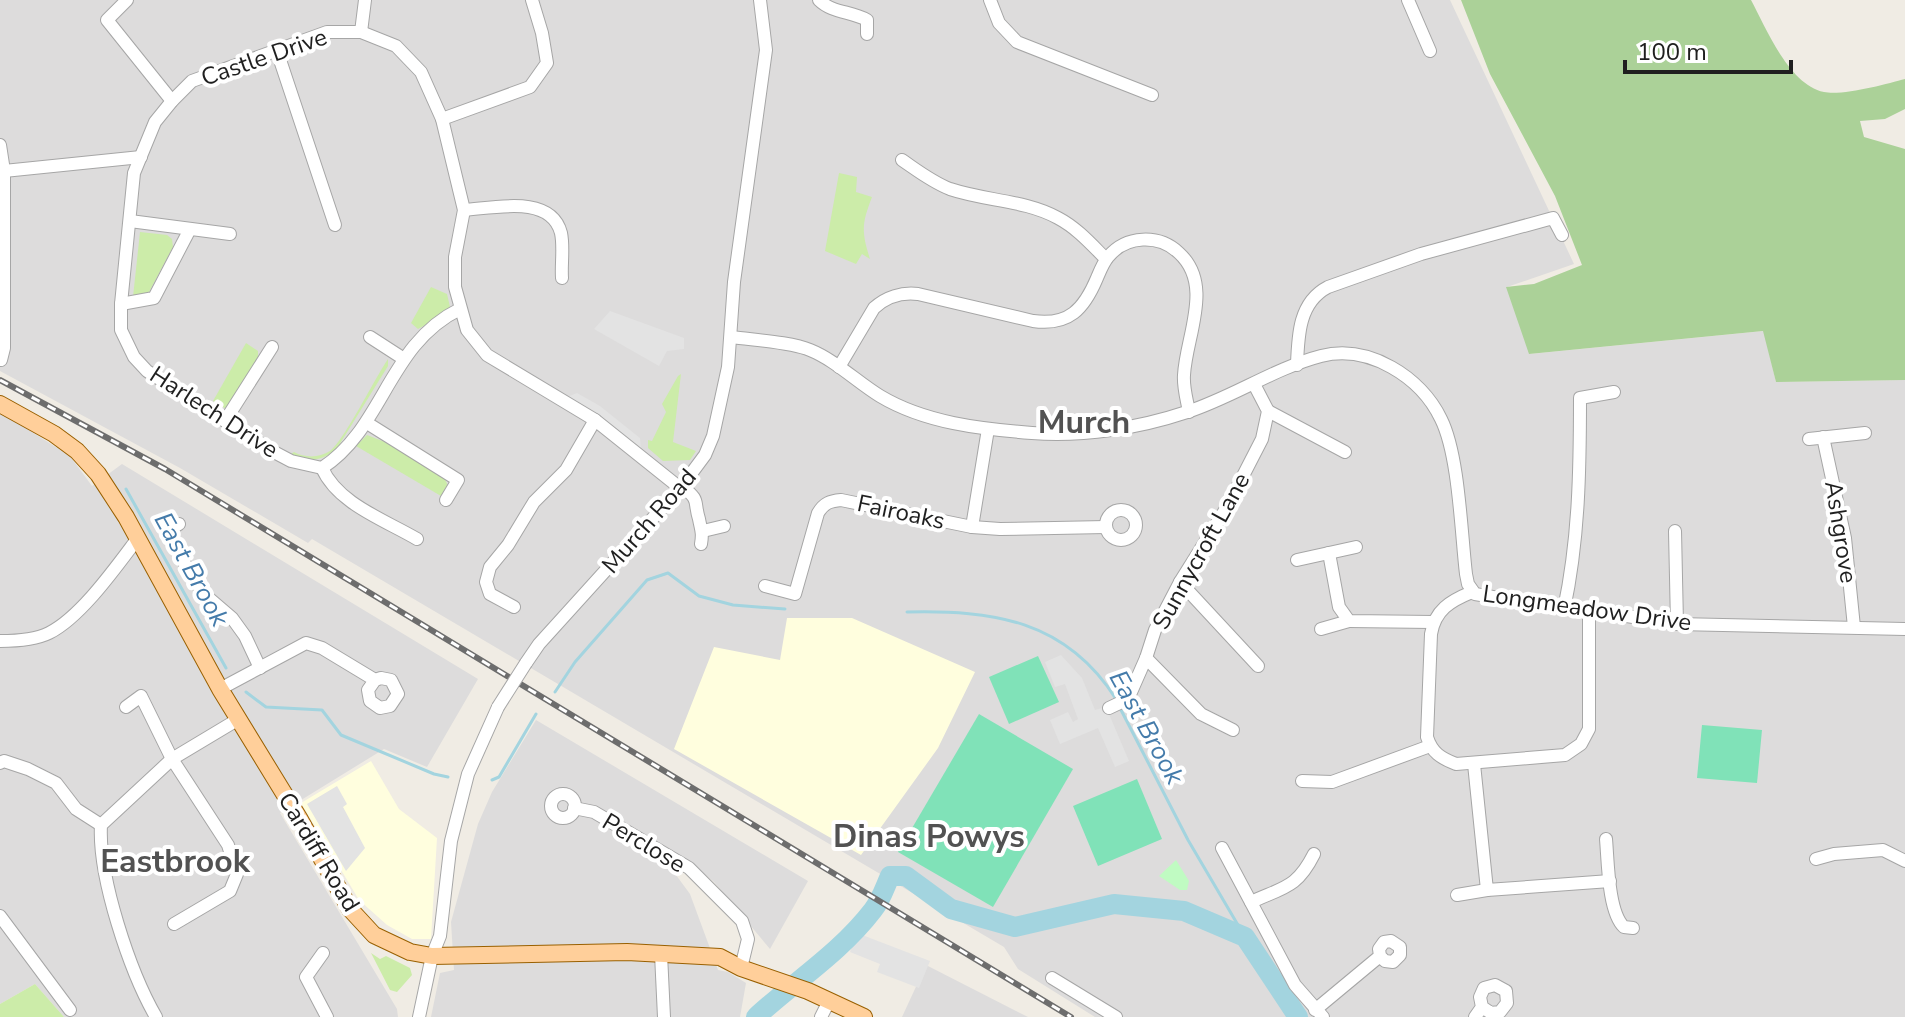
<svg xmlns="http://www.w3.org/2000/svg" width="1905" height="1017" viewBox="0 0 1905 1017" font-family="'Nunito Sans',sans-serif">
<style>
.residential{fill:#dddcdc}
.education{fill:#fffede}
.grass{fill:#cceca9}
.forest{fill:#abd198}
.park{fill:#c0fbc2}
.pitch{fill:#80e2b8}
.parking{fill:#e3e3e3}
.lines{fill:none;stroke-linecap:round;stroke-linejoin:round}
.stream{stroke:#a3d4df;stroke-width:3}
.river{stroke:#a3d4df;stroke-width:20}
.minor-casing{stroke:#a6a6a6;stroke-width:14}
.major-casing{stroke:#996000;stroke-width:18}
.minor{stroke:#fff;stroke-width:12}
.major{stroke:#ffcf9a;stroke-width:16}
.rail-casing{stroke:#6d6d6d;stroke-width:6}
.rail{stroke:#fff;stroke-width:3;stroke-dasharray:9;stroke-linecap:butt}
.minor-bridge-casing{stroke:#a6a6a6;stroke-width:14;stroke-linecap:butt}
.minor-bridge{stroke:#fff;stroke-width:12}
.labels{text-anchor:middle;stroke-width:8;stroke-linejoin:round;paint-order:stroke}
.street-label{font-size:24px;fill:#1f1f1f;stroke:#fff}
.water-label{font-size:26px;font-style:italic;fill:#447baa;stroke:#fff}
.district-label{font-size:32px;font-weight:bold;fill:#525252;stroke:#fff}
</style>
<rect width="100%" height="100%" fill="#f0ece4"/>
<g class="residential">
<path d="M0,0h1450l124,264 -67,23 23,67 234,-23 12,51 129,-2v637h-810l-77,-48 -14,-22 -692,-408 -4,4 -128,-75 -180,-97z"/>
<path d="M0,412l70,44 22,30 30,-22 356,215 -51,88 -43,-18 -104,64 117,196 1,8h-334l-29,-33 -35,20z"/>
<path d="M536,720l272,161 -38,68 -56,-67 -28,-23 -10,16 14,19 28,76 10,2 18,11 -6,34h-309l9,-44 14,-3 -3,-48 27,-98 14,-32z"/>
<path d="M926,965l102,52h-126z"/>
</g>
<g class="education">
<path d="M787,618h65l123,54 -37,76 -77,107 -187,-106 40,-102 66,13z"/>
<path d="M371,761l28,48 38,29 -6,101h-19l-25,-14 -28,-25 -58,-97z"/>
</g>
<g class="grass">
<path d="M839,173l18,4 -1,15 16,5c-10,26 -11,34 -2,62l-8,-5 -6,10 -31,-13z"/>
<path d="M140,232l27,3 5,4 1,8 -25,47 -15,3z"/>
<path d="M431,287l16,7 3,13 -3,6 -29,16 -7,-6z"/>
<path d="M246,343l12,8v7l-32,51 -13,-8z"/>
<path d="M388,359v7l-52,84c-15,11 -28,13 -45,4l3,-2c11,6 25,6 36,-1 14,-10 45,-73 58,-92z"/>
<path d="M681,374l-8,68 23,9 -6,9 -27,1 -15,-13v-8l4,1 14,-29 -4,-8 16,-28z"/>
<path d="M367,435l18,7 59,35 4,9 -7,10 -85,-50z"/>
<path d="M371,953l9,6 6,-3 24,12 2,7 -15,17 -7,-2z"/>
<path d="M35,984l29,33h-64v-13z"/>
</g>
<path class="forest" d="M1461,0h290c15,28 38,85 73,92 18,4 63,-8 81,-13v30l-20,10 -25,2 4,16 41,12v231l-129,2 -13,-51 -234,23 -23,-67 28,-3 48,-19 -27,-69 -65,-122z"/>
<path class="park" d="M1176,860l13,21 -2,9h-7l-21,-14z"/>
<g class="pitch">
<path d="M1038,656l21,46 -50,22 -20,-47z"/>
<path d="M979,714l94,55 -80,138 -95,-55z"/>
<path d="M1702,725l60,5 -5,53 -60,-5z"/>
<path d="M1137,779l25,60 -64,27 -25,-60z"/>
</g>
<g class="parking">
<path d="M610,311l74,27v11l-17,2 -8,15 -65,-37z"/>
<path d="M577,393l23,13 40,32 1,12 -32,-26 -42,-27z"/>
<path d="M1061,655l21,23 13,32 11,-3 23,54 -14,6 -17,-39 -38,16 -10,-24 18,-8 5,10 5,-3 -13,-35 -10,3 -10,-25z"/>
<path d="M337,786l10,18 -4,3 22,41 -19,23 -39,-67z"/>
<path d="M857,933l73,28 -11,27 -42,-16 3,-8 -30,-12z"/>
</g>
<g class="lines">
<g class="stream">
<path d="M126,489l100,179"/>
<path d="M907,612c86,-2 159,8 209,87"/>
<path d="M246,692l20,15 56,3 19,25 93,39 14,3"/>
<path d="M555,692l20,-30 72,-82 21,-7 31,23 34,9 52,4"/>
<path d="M1119,706l69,134 57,97"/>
<path d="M492,780l7,-3 37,-63"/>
</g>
<path class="river" d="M756,1017c39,-36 84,-64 117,-107 8,-10 12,-23 17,-34h16l45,33 64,18 99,-23 70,7 61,26 53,80"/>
<g class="minor-casing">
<g id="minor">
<path d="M127,0l-20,20 65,81"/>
<path d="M819,0c13,13 32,11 48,20v14"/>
<path d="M990,0l9,23 18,19 135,53"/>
<path d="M1408,0l22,51"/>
<path d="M361,32l4,-32"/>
<path d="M277,51l58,174"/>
<path d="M442,119l88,-32 17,-24 -5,-30 -10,-33"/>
<path d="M0,145l4,26v177l-3,12"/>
<path d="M902,160c16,11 30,22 48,29 36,12 75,11 108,29 19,10 33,26 48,41"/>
<path d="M4,171l137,-14"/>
<path d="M464,210c30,-2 87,-16 97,23 3,14 0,31 1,45"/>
<path d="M130,221l100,13"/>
<path d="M121,304l33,-6 36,-69"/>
<path d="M460,309c-72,35 -76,119 -138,159l-31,-7 -17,-9 -127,-81 -13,-14 -13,-27v-26l13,-131 21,-51 17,-21 20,-20 135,-49h34l35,14 25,26 21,47 22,91 -9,47v30l12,43 20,25 108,65 85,68"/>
<path d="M370,337l34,22"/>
<path d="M732,337c21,3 59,5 78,13 25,10 47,32 70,46 45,27 101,33 152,37 51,4 107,-5 155,-21 46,-15 88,-44 134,-56 48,-12 100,21 120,63 18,36 20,113 25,155l2,10 7,10 89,15 25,1 88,14 228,5"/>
<path d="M1297,365c1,-30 2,-63 31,-78l93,-33 132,-36 9,17"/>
<path d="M839,367l35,-59c12,-11 28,-16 44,-14l115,27c36,5 51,-12 64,-43 3,-7 6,-15 11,-21 18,-22 51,-23 71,-4 35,32 7,83 5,122 -1,12 3,25 5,37"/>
<path d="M1268,411l77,41"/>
<path d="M225,421l47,-74"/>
<path d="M367,423l91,57 -12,20"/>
<path d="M1823,437l22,101 9,89"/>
<path d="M1809,439l56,-6"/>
<path d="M322,468c16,36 63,52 95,71"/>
<path d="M682,486c19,16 11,13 17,33 2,11 4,13 2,25"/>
<circle cx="1121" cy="525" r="15"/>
<path d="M179,524l-11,6 23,46 13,18 28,24 13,18 15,32"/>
<path d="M972,527l16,-98"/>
<path d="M703,531l21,-5"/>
<path d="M1675,531l2,93"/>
<path d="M1329,553l10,54 10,14 84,1"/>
<path d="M1297,560l59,-13"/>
<path d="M1180,582l78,84"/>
<path d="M765,586l30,8 23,-81c6,-10 12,-12 23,-13l131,27 28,2 106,-2"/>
<path d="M1472,592c-22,9 -37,18 -41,42l-4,103c5,16 14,21 29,27l109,-9 16,-11 8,-15v-119"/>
<path d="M514,607l-24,-13 -4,-12 4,-15 18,-22 26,-43 32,-32 29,-50"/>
<path d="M1564,609c15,-70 16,-140 16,-211l34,-6"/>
<path d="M1321,629l28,-8"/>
<path d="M0,641c15,0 35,-1 49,-8 32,-16 67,-66 89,-95"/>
<path d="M1146,658l55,56 32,16"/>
<path d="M526,663l13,-19 143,-158 23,-31 8,-19 15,-69 6,-85 32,-232 -6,-50"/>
<path d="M220,689l86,-46 16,5 53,32 6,-2 10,2 7,14 -8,12 -10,2 -10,-7 -2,-11 7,-10"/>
<path d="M126,707l15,-11 31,63 56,86 9,29 -7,17 -56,33"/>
<path d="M1109,708l19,-9 18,-41 9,-28 25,-48 47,-75 35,-68 6,-28 -14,-27"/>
<path d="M0,763l4,-2 24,8 28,14 20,26 25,16"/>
<path d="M1474,764l13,126 123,-9"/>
<path d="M1302,781l30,1 98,-36"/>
<circle cx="563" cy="806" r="12"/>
<path d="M574,808l20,4 95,56 53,53 6,18 -7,29"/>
<path d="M1606,839c2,22 2,73 18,88l9,1"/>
<path d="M1222,848l73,137 28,32"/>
<path d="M1816,859l18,-5 49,-4 22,11"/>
<path d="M1457,895l30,-5"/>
<path d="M1251,902c33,-15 46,-14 63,-48"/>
<path d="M0,916l70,94"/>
<path d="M323,953l-17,24 21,40"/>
<path d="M661,954l3,63"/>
<path d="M1052,978l64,39"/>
<path d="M1315,1010l65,-54 -1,-7 5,-7 7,-1 9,6v8l-7,7 -8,-1 -5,-5"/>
<path d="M156,1017c-26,-45 -58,-140 -55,-192l71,-66 65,-39"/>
<path d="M419,1017l13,-61 8,-20 11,-95 17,-67 30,-67"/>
<path d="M821,1017l8,-16"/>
<path d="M1475,1017l7,-10 -2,-10 4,-9 11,-3 11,6 1,12 -7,9 -9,1 -9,-6"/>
</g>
</g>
<g class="major-casing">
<path id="major" d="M0,404l54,30 23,17 21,23 28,43 94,172 79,129 51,91 24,26 36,17 22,4 195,-4 93,5 21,11 67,23 56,26"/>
</g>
<use href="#minor" class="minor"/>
<use href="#major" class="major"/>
<g class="rail-casing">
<path id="rail" d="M0,380l165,89 906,548"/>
</g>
<use href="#rail" class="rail"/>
<g class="minor-bridge-casing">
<path id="minor-bridge" d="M498,707l28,-44"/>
</g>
<use href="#minor-bridge" class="minor-bridge"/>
</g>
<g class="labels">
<g class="street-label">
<text transform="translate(264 57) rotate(-19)" y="8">Castle Drive</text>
<text transform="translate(214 412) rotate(33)" y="8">Harlech Drive</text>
<text transform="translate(901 512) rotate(12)" y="8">Fairoaks</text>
<text transform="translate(649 521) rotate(-49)" y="8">Murch Road</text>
<text transform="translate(1841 532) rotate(81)" y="8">Ashgrove</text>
<text transform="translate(1201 551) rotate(-61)" y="8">Sunnycroft Lane</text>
<text transform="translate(1587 608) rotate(8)" y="8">Longmeadow Drive</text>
<text transform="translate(644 843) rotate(31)" y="8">Perclose</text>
<text transform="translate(319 852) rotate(59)" y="8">Cardiff Road</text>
</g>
<g class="water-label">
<text transform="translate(192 569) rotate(61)" y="9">East Brook</text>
<text transform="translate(1147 727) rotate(61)" y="9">East Brook</text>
</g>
<g class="district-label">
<text x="1084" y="433">Murch</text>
<text x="929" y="847">Dinas Powys</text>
<text x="175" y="872">Eastbrook</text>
</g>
</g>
<path d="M1625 60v12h166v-12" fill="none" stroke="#1f1f1f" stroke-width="4"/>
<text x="1637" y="60" font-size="24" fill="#1f1f1f" stroke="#ffffff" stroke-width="6" paint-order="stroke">100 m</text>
</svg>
